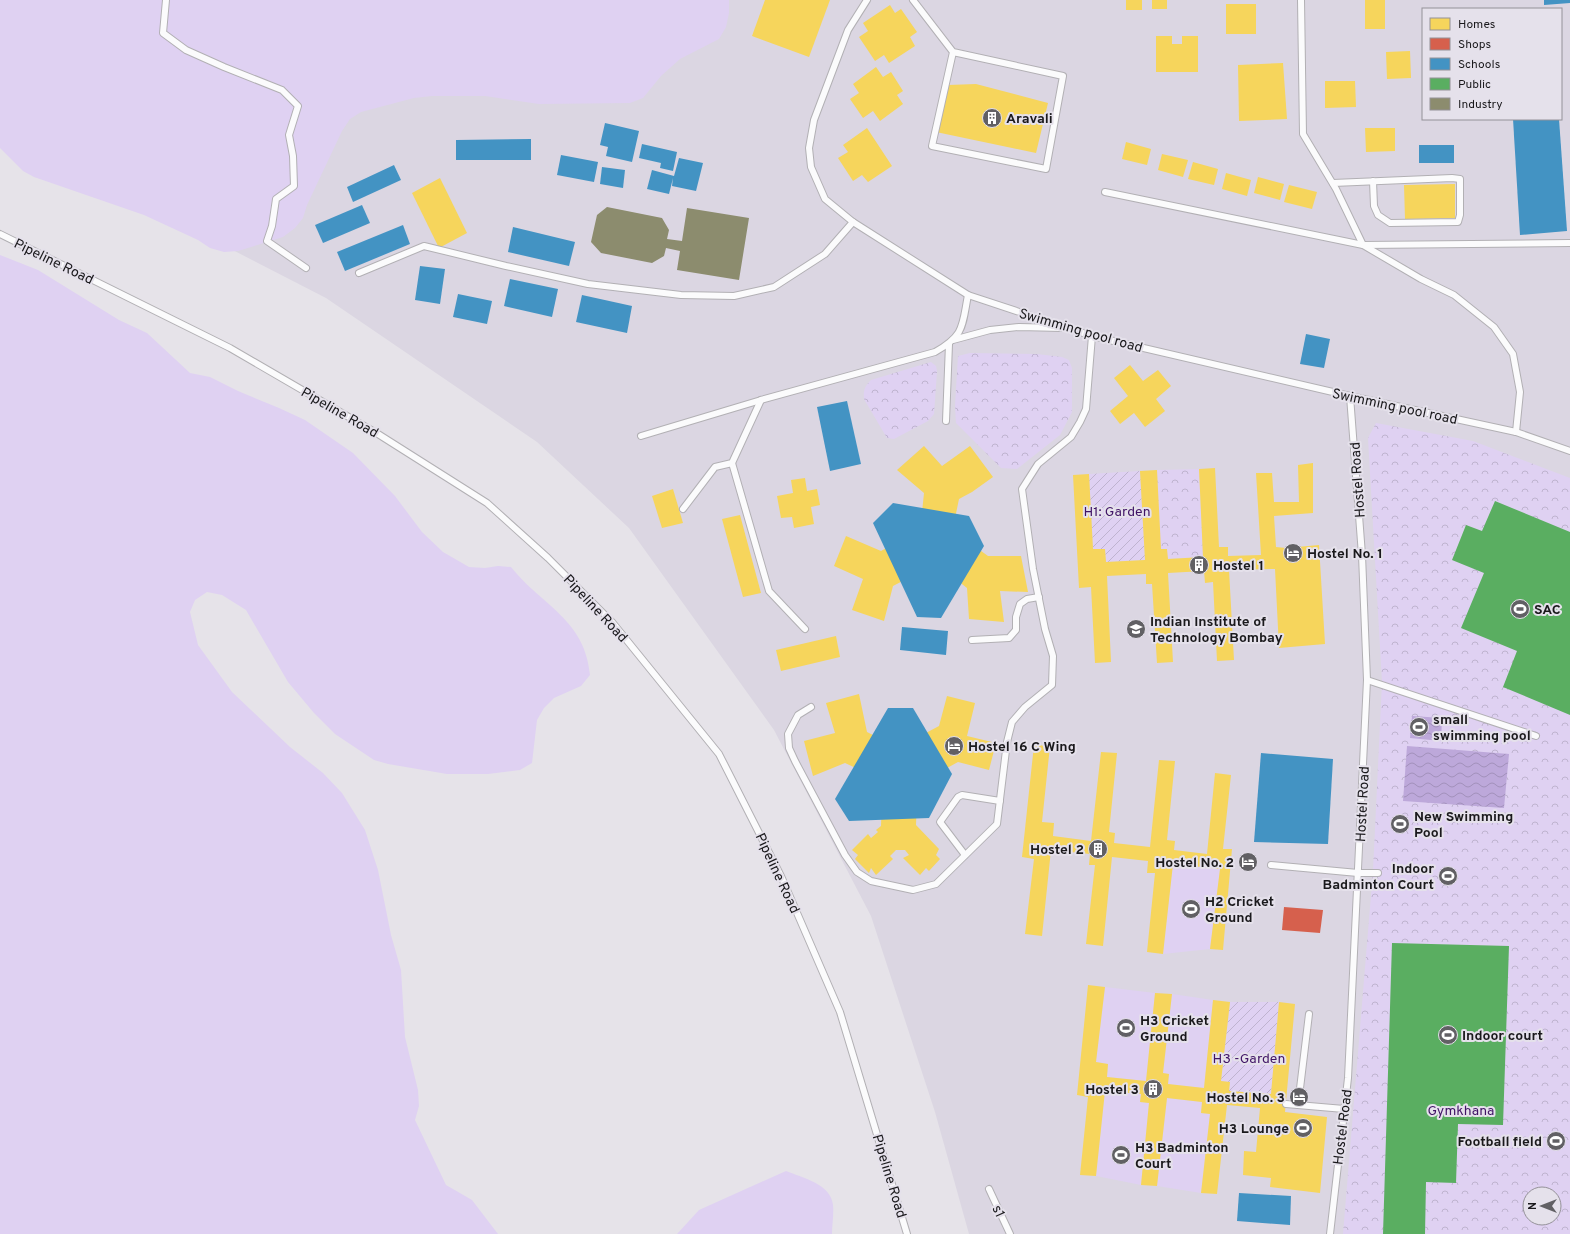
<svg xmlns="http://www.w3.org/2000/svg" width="1570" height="1234" viewBox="0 0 1570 1234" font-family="Overpass,sans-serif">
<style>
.built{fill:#dbd6e2;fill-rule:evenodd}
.grass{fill:#dfd1f2}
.park{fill:url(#park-crowns);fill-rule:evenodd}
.garden{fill:url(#garden-furrows)}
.water{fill:url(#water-waves)}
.homes{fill:#f6d55c}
.shops{fill:#d6604d}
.schools{fill:#4393c3}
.public{fill:#5aae61}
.industry{fill:#8c8c6e}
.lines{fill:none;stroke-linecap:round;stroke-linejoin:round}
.lane-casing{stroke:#b2b0b4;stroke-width:8}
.lane{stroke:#fbfbfc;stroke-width:6}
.labels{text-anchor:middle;stroke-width:4;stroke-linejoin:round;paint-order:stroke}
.poi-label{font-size:14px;font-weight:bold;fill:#1a191c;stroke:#e5e1eb;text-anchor:start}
.street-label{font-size:14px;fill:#1a191c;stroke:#e5e1eb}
.park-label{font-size:14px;fill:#401466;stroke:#e5e1eb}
</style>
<defs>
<pattern id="park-crowns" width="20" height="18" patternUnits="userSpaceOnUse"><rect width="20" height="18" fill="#dfd1f2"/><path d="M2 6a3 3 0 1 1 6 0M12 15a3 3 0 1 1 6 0" fill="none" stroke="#bfb3cf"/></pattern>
<pattern id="garden-furrows" width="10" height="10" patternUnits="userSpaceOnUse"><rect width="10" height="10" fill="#dfd1f2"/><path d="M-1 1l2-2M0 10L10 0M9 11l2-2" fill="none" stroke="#bfb3cf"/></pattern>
<pattern id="water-waves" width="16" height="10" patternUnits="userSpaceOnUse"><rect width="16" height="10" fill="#bda8da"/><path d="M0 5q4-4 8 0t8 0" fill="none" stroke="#a290ba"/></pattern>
</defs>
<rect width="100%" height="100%" fill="#e6e3e9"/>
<path class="built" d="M161,0h1409v1234h-601l-34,-122 -64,-196 -97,-186 -145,-202 -92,-86 -211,-144 -204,-105zM1423,9h138v110h-138zM1530,1194h24v24h-24z"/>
<g class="grass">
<path d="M0,0h729v13l-3,14 -7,12 -39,20 -19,17 -18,22 -13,5 -91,1 -54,-8h-53l-18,2 -53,14 -11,7 -8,12 -35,74 -4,13 -8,10 -12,9 -45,14 -14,1 -14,-4 -12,-8 -54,-25 -110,-38 -11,-6 -23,-23z"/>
<path d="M0,255l38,15 81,50 28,13 43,40 20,4 28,14 41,17 26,12 48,33 42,43 27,36 21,20 26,15 16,1 13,-2 13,1c31,39 74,52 79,108l-9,11 -27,12 -10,10 -7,12 -5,43 -12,7 -32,4h-41l-59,-10 -14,-4 -39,-26 -21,-21 -26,-31 -42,-72 -24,-15 -15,-3 -12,8 -5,12 8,33 34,47 58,55 33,26 19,20 23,37 13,40 13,65 10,35 4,67 13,53 1,16 -4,14 31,65 26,15 26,34h-498z"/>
<path d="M1173,864l47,5 -10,80 -47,5z"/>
<path d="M1105,987l50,6 -9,88 -39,-4 1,-13 -12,-2z"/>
<path d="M1172,994l41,6 -9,88 -36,-4 1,-10 -6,-1z"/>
<path d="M1105,1091l36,3 -1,8 9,1 -8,82 -45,-9z"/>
<path d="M1167,1098l35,4 -1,11 9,1 -9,79 -44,-7z"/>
<path d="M786,1171c17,7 45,13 47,34 1,9 -1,20 -1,29h-155l22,-24z"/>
</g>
<g class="park">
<path d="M970,353l67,1 25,3 7,3 3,8v44l-12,23 -43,34 -16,-1 -45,-45 -1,-17 3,-50z"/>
<path d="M931,362l5,4 1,5 -3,43 -6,7 -34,18 -7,-1 -23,-39c-1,-9 1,-13 7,-19z"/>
<path d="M1376,423l97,18 97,37v756h-227l30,-363 9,-189 -14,-244zM1530,1194h24v24h-24z"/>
<path d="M1199,469l4,88 -43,2 -3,-89z"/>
</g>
<g class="garden">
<path d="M1140,471l5,89 -39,2 -1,-13h-12l-4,-75z"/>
<path d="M1230,1002h49l-8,92 -42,-3 1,-9 -9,-1z"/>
</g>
<g class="water">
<path d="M1412,716l30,2 -1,23 -31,-3z"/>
<path d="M1407,746l102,8 -5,54 -101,-7z"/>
</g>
<g class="homes">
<path d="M765,0h65l-21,57 -57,-21z"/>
<rect x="1126" y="0" width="16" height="10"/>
<rect x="1152" y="0" width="15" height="9"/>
<rect x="1365" y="0" width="20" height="29"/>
<rect x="1226" y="4" width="30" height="30"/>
<path d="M890,5l5,8 6,-4 16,23 -7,5 5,9 -26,17 -5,-8 -9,6 -16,-24 9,-6 -5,-8z"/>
<path d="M1156,36h16v8h10v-8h16v36h-42z"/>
<path d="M1410,51l1,27 -24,1 -1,-27z"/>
<path d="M1283,63l4,56 -48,2 -1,-56z"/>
<path d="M876,67l7,10 8,-5 12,19 -6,4 6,9 -23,17 -7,-10 -10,7 -13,-19 9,-6 -6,-9z"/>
<path d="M1325,81h30l1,26 -31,1z"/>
<path d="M976,84l72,19 -12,50 -100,-21 12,-47z"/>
<path d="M867,128l25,38 -24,16 -6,-7 -9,6 -15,-23 10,-6 -5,-7z"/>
<path d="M1365,128h30v23l-29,1z"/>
<path d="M1126,142l25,7 -4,16 -25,-6z"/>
<path d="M1162,154l26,6 -5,17 -25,-7z"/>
<path d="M1193,162l25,7 -4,16 -26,-6z"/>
<path d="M1226,173l25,7 -4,16 -25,-7z"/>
<path d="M1258,177l26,7 -4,16 -26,-7z"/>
<path d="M440,178l27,55 -28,15 -27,-55z"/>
<path d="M1455,184v34l-50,1 -1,-34z"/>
<path d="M1289,185l28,7 -5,17 -28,-7z"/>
<path d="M1130,365l13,16 15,-11 13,16 -15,13 9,12 -20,16 -11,-14 -14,11 -10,-13 18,-15 -14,-18z"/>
<path d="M924,446l18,20 28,-20 23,31 -21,15 -13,7 -6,29 -32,-6 3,-29 -27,-23z"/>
<path d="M1313,463v50l-39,3 2,31 10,1 33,-3 6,99 -46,4 -4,-79 -46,1 5,90 -17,1 -4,-79 -8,1 -1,-12 -36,2 5,89 -16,1 -5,-79h-6v-10l-39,2 4,86 -16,1 -4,-76 -12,1 -6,-113 16,-1 4,75h12l1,13 39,-2 -5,-89 17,-1 4,79h6l1,10 35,-2 -4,-88 16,-1 4,79h9v9l33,-1 -5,-82h16l2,29h25l-1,-37z"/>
<path d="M805,478l2,13 10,-2 3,16 -9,2 3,17 -20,4 -2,-11 -11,1 -4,-22 16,-3 -2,-13z"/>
<path d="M673,489l10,34 -21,5 -10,-32z"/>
<path d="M740,515l21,78 -18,4 -21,-78z"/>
<path d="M846,536l35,15 23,-13 16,34 -27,14 -9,35 -32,-11 11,-31 -29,-13z"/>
<path d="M966,540l22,16h33l7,36 -28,-1 4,31 -35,-3 -2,-31 -23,-18z"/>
<path d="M836,636l4,21 -59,14 -5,-21z"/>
<path d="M859,694l8,38 22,11 -16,33 -28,-13 -32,13 -9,-35 31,-8 -9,-30z"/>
<path d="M947,696l28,7 -8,33 29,7 -7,27 -31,-8 -29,16 -20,-36 30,-16z"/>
<path d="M1034,745l16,1 -8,76 12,1 -1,13 38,5 10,-89 16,1 -8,79 6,1 -1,10 36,4 9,-87 16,1 -8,79 8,1 -1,9 33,4 8,-81 16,2 -8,74h9l-9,101 -13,-1 10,-80 -47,-5 -10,90 -16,-2 8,-79h-8l1,-12 -36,-4 -9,89 -17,-2 9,-79h-6l1,-11 -39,-4 -9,86 -17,-2 9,-75 -12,-2z"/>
<path d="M908,794l1,5h8l-1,26 23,24 -3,6 4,4 -11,12 -3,-3 -6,7 -17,-17 6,-3 -4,-5h-9l-6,6 3,3 -17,16 -5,-7 -2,5 -14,-14 3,-4 -6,-5 16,-16 3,4 7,-6 -2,-2 5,-4 1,-27 8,-1v-3z"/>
<path d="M1088,985l17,2 -9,75 12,2 -1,13 39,4 9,-88 17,1 -9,79 6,1 -1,10 36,4 9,-88 17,2 -9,79 9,1 -1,9 42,3 8,-92 16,2 -10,108 42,5 -7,76 -50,-6 1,-9 -28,-3 1,-24 12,1 4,-44 -33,-3 -10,89 -16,-1 9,-79 -9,-1 1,-11 -35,-4 -10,88 -16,-1 8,-82 -9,-1 1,-8 -36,-3 -9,85 -16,-1 8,-78 -11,-2z"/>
</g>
<path class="shops" d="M1284,907l39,3 -3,23 -38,-3z"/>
<g class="schools">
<path d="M1544,0h26v3l-26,2z"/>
<path d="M1513,119h46l8,112 -47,4z"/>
<path d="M605,123l34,8 -7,31 -26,-6 2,-9 -8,-2z"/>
<path d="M531,139v21h-75v-20z"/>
<path d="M642,144l35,8 -4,19 -13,-3 1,-5 -22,-5z"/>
<rect x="1419" y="145" width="35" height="18"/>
<path d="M561,155l37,7 -4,20 -37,-7z"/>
<path d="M679,158l24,5 -7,28 -24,-5 1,-8 -4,16 -22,-5 5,-19 22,6z"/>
<path d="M394,165l7,15 -48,22 -6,-15z"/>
<path d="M602,167l23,3 -2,18 -23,-4z"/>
<path d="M362,205l8,18 -47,20 -8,-18z"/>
<path d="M403,225l7,19 -65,27 -8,-19z"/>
<path d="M513,227l62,15 -6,24 -61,-14z"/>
<path d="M420,266l25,3 -5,35 -25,-4z"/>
<path d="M510,279l48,10 -6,28 -48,-11z"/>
<path d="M458,294l34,7 -5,23 -34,-7z"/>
<path d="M582,295l50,11 -5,27 -51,-11z"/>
<path d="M1306,334l24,5 -6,29 -24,-4z"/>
<path d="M847,401l14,63 -31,7 -13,-64z"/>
<path d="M893,503l76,13 15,30 -43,72 -24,-1 -44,-94z"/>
<path d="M902,627l46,4 -2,24 -46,-5z"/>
<path d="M888,708h25l39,66 -23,44 -80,3 -14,-22z"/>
<path d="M1261,753l72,6 -5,85 -74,-2z"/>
<path d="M1239,1193l52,3 -1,29 -53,-4z"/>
</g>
<g class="public">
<path d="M1495,501l75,31v183l-67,-28 14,-36 -56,-23 23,-55 -32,-13 14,-35 16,6z"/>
<path d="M1392,943l117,3 -6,179 -45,-1 -2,59 -30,-1 -1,52h-42z"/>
</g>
<path class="industry" d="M607,207l55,11 7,12 -2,9 15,2 5,-33 62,10 -10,62 -62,-10 3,-19 -14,-3 -2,8 -12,7 -51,-10 -10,-11 6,-27z"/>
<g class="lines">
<g class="lane-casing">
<g id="lane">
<path d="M166,0l-3,33 23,17 38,17 58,23 16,16 -9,29 4,21 1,30 -18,13 -4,27 -5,15 39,27"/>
<path d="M867,0l-19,30 -34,90 -5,28 2,19 14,32 28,23 115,73 124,41 258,60 166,36 54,19"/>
<path d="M913,0l40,52 110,24 -17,93 -114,-23 21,-94"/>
<path d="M1301,0l2,134 33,55 27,56 58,34 33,16 40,32 19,27 7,38 -4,40"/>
<path d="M1333,183l119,-5 8,1v36l-2,7 -68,1 -12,-8 -4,-9 -1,-25"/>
<path d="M1105,192l258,53 207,-2"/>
<path d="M0,234l230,114 148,86 109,69 61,55 64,64 107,132 62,122 59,136 67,222"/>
<path d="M359,273l65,-27 82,20 82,18 93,11 53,1 40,-9 51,-33 28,-32"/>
<path d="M953,340l37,-10 29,-3 43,1"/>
<path d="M946,421l3,-77"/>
<path d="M641,436l120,-36 174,-48c30,-17 27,-26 33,-57"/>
<path d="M732,463l37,128 36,38"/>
<path d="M683,509l32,-42 17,-4 29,-63"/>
<path d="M972,640l37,-2 7,-8v-13l4,-13 7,-5 12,-2"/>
<path d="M1367,680l169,56"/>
<path d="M811,707l-13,8 -10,19 1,14 6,13 50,94 12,17 14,9 42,9 23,-6 61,-60 10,-82 5,-20 13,-15 27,-22 1,-29 -8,-27 -12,-60 -11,-80 16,-25 33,-27 9,-15 6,-13 6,-73"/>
<path d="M965,855l-25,-33 18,-25 4,-2 38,6"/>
<path d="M1271,865l87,8h20"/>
<path d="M1286,1104l58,5"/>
<path d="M1298,1105l11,-91"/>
<path d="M989,1189l21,45"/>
<path d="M1330,1234l18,-156 19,-398 -5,-125 -12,-159"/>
</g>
</g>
<use href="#lane" class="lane"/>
</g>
<defs>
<g id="building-disc" transform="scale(1)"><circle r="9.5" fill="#616064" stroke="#e5e1eb"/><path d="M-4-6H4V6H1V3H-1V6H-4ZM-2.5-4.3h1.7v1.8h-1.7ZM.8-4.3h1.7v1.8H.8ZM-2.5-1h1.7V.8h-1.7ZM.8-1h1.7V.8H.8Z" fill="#fff"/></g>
<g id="hotel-disc" transform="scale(1)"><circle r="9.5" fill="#616064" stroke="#e5e1eb"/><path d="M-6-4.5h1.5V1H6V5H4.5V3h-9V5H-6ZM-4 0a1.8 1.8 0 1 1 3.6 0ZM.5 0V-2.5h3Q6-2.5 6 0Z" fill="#fff"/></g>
<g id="stadium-disc" transform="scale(1)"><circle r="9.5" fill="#616064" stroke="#e5e1eb"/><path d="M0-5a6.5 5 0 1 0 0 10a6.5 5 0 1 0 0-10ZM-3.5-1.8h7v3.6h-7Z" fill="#fff"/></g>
<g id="university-disc" transform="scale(1)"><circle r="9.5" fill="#616064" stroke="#e5e1eb"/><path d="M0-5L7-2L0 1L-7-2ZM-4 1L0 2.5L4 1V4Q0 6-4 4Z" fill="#fff"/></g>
</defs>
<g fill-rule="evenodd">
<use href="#building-disc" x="992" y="118"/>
<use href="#hotel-disc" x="1293" y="553"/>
<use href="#building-disc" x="1199" y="565"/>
<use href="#stadium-disc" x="1520" y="609"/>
<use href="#university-disc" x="1136" y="629"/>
<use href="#stadium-disc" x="1419" y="727"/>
<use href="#hotel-disc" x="954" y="746"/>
<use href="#stadium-disc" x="1400" y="824"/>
<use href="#building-disc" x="1098" y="849"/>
<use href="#hotel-disc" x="1248" y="862"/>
<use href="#stadium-disc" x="1448" y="876"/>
<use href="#stadium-disc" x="1191" y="909"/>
<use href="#stadium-disc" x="1126" y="1028"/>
<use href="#stadium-disc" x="1448" y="1035"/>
<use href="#building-disc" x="1153" y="1089"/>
<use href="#hotel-disc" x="1299" y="1097"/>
<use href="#stadium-disc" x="1303" y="1128"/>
<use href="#stadium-disc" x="1556" y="1141"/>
<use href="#stadium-disc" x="1121" y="1155"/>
</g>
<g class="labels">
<g class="poi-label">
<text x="1006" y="123">Aravali</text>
<text x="1307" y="558">Hostel No. 1</text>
<text x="1213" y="570">Hostel 1</text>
<text x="1534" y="614">SAC</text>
<text x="1150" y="626">Indian Institute of<tspan x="1150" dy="16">Technology Bombay</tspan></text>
<text x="1433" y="724">small<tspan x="1433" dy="16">swimming pool</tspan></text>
<text x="968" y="751">Hostel 16 C Wing</text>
<text x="1414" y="821">New Swimming<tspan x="1414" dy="16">Pool</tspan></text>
<text x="1084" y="854" text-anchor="end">Hostel 2</text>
<text x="1234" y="867" text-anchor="end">Hostel No. 2</text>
<text x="1434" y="873" text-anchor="end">Indoor<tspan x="1434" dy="16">Badminton Court</tspan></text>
<text x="1205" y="906">H2 Cricket<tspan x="1205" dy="16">Ground</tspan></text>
<text x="1140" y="1025">H3 Cricket<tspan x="1140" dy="16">Ground</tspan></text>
<text x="1462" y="1040">Indoor court</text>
<text x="1139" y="1094" text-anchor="end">Hostel 3</text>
<text x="1285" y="1102" text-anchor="end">Hostel No. 3</text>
<text x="1289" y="1133" text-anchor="end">H3 Lounge</text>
<text x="1542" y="1146" text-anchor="end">Football field</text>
<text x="1135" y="1152">H3 Badminton<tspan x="1135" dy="16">Court</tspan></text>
</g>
<g class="street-label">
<text transform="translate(54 261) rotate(26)" y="5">Pipeline Road</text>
<text transform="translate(1081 330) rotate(16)" y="5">Swimming pool road</text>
<text transform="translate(1395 406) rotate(12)" y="5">Swimming pool road</text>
<text transform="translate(340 412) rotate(30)" y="5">Pipeline Road</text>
<text transform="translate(1357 480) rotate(-94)" y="5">Hostel Road</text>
<text transform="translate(596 608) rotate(47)" y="5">Pipeline Road</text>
<text transform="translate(1362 804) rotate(-87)" y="5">Hostel Road</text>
<text transform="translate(778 873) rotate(65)" y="5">Pipeline Road</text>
<text transform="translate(1342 1127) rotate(-83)" y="5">Hostel Road</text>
<text transform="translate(890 1176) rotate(73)" y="5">Pipeline Road</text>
<text transform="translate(999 1211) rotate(65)" y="5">s1</text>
</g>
<g class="park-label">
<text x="1117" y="516">H1: Garden</text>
<text x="1249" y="1063">H3 -Garden</text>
<text x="1461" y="1115">Gymkhana</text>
</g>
</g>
<rect x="1422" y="8" width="140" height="112" fill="#e5e1eb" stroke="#949198"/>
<rect x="1430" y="18" width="20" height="12" fill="#f6d55c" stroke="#949198"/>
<text x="1458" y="28" font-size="12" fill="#1a191c">Homes</text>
<rect x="1430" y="38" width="20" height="12" fill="#d6604d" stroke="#949198"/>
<text x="1458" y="48" font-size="12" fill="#1a191c">Shops</text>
<rect x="1430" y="58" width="20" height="12" fill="#4393c3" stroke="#949198"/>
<text x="1458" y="68" font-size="12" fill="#1a191c">Schools</text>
<rect x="1430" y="78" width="20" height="12" fill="#5aae61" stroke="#949198"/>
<text x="1458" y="88" font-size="12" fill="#1a191c">Public</text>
<rect x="1430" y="98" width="20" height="12" fill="#8c8c6e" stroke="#949198"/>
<text x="1458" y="108" font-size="12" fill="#1a191c">Industry</text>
<g transform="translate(1542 1206) rotate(270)"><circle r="19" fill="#e5e1eb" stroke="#949198"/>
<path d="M0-3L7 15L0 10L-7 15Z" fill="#616064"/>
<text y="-6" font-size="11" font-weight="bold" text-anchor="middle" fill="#1a191c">N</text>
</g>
</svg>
